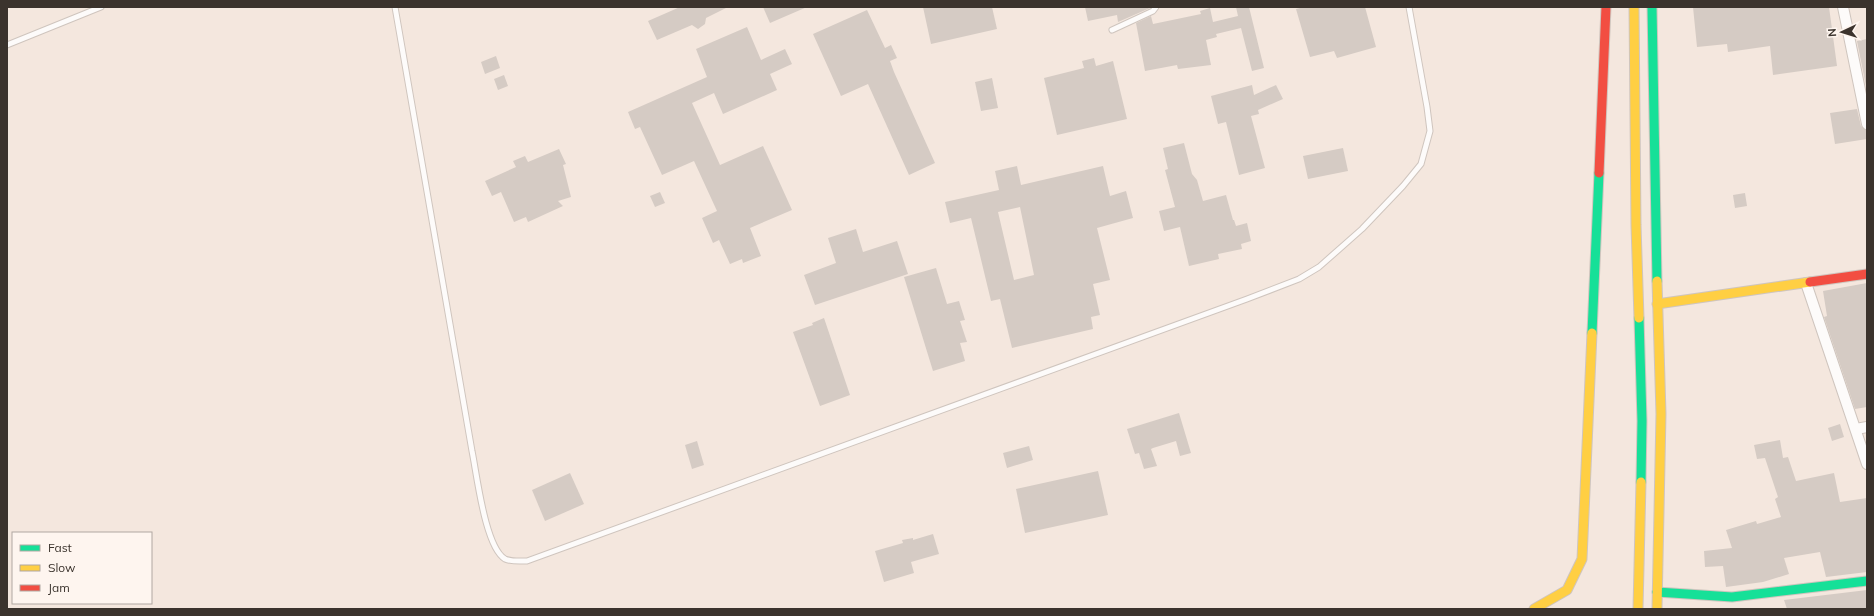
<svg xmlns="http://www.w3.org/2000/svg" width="1874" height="616" viewBox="0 0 1874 616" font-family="Mulish,sans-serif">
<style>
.building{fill:#d5cbc4;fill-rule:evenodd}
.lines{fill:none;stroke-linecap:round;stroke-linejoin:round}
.lane-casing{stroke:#cfc5be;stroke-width:7}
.street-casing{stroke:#cfc5be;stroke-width:12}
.fast-casing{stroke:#cfc5be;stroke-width:11}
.slow-casing{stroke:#cfc5be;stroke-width:11}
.jam-casing{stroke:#cfc5be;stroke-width:11}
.lane{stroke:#fdfbfa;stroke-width:5}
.street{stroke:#fdfbfa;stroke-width:10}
.fast{stroke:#16e098;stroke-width:9}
.slow{stroke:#ffcf43;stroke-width:9}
.jam{stroke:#f24e42;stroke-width:9}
</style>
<rect width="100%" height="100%" fill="#f4e7de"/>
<g class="building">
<path d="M680,7h48l-22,11 -1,6 -7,5 -6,-4 -35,15 -9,-19z"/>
<path d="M763,7h44l-37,16z"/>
<path d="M923,7h69l5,22 -66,15z"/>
<path d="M1085,7h64l1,1 -32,14 -1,-7 -29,6z"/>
<path d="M1236,7h13l15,61 -12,3 -11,-43 -25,6 1,3 -11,3 5,25 -33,4 -1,-4 -32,6 -9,-48 15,-7 2,8 48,-10 -1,-3 10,-3 3,14 25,-6z"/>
<path d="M1304,7h61l11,40 -39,11 -3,-7 -24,6 -14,-48z"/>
<path d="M1693,7h136l8,59 -64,9 -3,-29 -42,6 -1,-8 -30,3z"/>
<path d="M867,10l18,38 6,-3 6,13 -7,3 4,11 41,91 -26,12 -41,-91 -27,12 -28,-62z"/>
<path d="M747,27l14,33 24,-11 7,15 -22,10 7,16 -54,24 -9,-21 -22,10 28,62 43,-19 29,64 -42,18 11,28 -18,7 -1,-4 -12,5 -11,-24 -6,3 -11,-25 15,-7 -23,-50 -32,14 -22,-48 -5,2 -7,-17 79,-35 -11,-28z"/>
<path d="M1867,39v47h-1l-9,-45z"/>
<path d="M496,56l4,12 -15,6 -4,-12z"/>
<path d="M1094,58l2,8 17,-5 14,58 -70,16 -13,-57 40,-10 -2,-7z"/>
<path d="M504,75l4,11 -10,4 -4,-11z"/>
<path d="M992,78l6,30 -17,3 -6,-29z"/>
<path d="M1252,85l2,10 22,-10 7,14 -25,11 1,4 -8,2 14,52 -26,7 -13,-53 -8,2 -7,-28z"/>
<path d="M1857,109l4,17 6,4v9l-32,5 -5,-31z"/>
<path d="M1184,143l8,31 5,6 6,21 23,-6 7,25h1l2,6 11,-3 4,18 -10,3 1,5 -24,5 1,5 -30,7 -9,-39 -16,4 -5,-20 16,-4 -10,-37 3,-1 -5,-21z"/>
<path d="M1343,148l5,23 -40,8 -5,-23z"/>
<path d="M559,149l7,15 -3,1 8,32 -13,4 5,5 -35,16 -2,-5 -12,5 -13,-30 -9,4 -7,-15 31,-14 -3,-6 12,-5 3,6z"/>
<path d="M1017,166l4,19 82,-19 7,30 16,-5 7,27 -36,10 13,52 -17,4 7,31 -9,2 2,12 -81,19 -12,-49 -9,2 -20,-83 -21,5 -5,-21 54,-12 -4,-19zM1020,207l14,68 -20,5 -16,-68z"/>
<path d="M660,192l5,11 -10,4 -5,-11z"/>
<path d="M1745,193l2,13 -12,2 -2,-13z"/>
<path d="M856,229l7,23 34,-11 11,33 -93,31 -11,-30 32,-12 -8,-25z"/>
<path d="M936,268l11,36 12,-3 6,19 -5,1 7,21 -7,1 5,18 -32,10 -29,-94z"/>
<path d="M1867,283v124l-12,2 -31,-92 3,-1 -4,-25z"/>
<path d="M824,318l26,77 -30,11 -27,-74 20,-7 -1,-2z"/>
<path d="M1179,413l12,40 -11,3 -4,-15 -23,7 -2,1 6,17 -13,3 -5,-16 -4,1 -8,-25z"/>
<path d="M1840,424l4,13 -12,4 -4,-13z"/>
<path d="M1780,440l3,18 5,-1 8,24 38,-8 6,29 27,-4v74l-41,5 -6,-25 -36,6 5,16 -26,8 -37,5 -3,-21 -18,1 -1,-16 28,-3 -6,-18 30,-9 1,3 24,-7 -6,-18 3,-2 -13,-39 -8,1 -3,-14z"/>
<path d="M697,441l7,24 -12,4 -7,-24z"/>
<path d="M1029,446l4,14 -26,8 -4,-15z"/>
<path d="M1098,471l10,44 -83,18 -9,-44z"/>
<path d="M570,473l14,31 -39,17 -13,-31z"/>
<path d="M933,534l6,20 -28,8 3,11 -30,9 -9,-31 28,-8 -1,-3 11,-2v2z"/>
<path d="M1867,590v19h-80l-3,-9z"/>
</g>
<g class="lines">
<g class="lane-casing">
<g id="lane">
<path d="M395,7l77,444c5,24 13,96 33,108 7,3 15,2 22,2l720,-262 52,-20 20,-12 43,-38 41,-43 18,-22 9,-33 -3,-24 -18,-100"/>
<path d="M1112,30l41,-19 3,-4"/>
<path d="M7,45l94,-38"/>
</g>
</g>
<g class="street-casing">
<g id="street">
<path d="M1843,7l24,117"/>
<path d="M1806,283l61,181"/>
<path d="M1856,429l11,-2"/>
</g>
</g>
<g class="fast-casing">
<g id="fast">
<path d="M1652,7l5,274"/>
<path d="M1639,318l3,103 -1,61"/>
<path d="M1592,333l7,-160"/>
<path d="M1657,592l75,5 135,-16"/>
</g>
</g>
<g class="slow-casing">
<g id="slow">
<path d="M1634,7l2,218 3,93"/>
<path d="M1657,281l4,133 -4,195"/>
<path d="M1657,304l153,-22"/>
<path d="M1534,609l33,-19 15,-31 10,-226"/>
<path d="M1638,609l3,-127"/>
</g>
</g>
<g class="jam-casing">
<g id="jam">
<path d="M1599,173l7,-166"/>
<path d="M1810,282l57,-8"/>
</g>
</g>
<use href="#lane" class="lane"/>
<use href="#street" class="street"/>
<use href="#fast" class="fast"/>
<use href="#slow" class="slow"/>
<use href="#jam" class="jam"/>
</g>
<rect width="1874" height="616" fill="none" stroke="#3b332d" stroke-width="16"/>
<rect x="12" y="532" width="140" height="72" fill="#fef5ef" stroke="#b0a7a1"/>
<rect x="20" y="545" width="20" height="6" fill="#16e098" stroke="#b0a7a1"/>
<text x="48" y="552" font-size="12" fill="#3b332d">Fast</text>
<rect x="20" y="565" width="20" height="6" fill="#ffcf43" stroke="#b0a7a1"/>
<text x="48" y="572" font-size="12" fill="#3b332d">Slow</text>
<rect x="20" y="585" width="20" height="6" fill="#f24e42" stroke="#b0a7a1"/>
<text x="48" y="592" font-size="12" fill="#3b332d">Jam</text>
<g transform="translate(1842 32) rotate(266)" stroke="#fef5ef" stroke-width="3" paint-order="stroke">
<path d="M0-3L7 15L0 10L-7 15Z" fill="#3b332d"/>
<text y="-6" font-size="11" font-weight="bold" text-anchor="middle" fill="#3b332d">N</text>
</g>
</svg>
